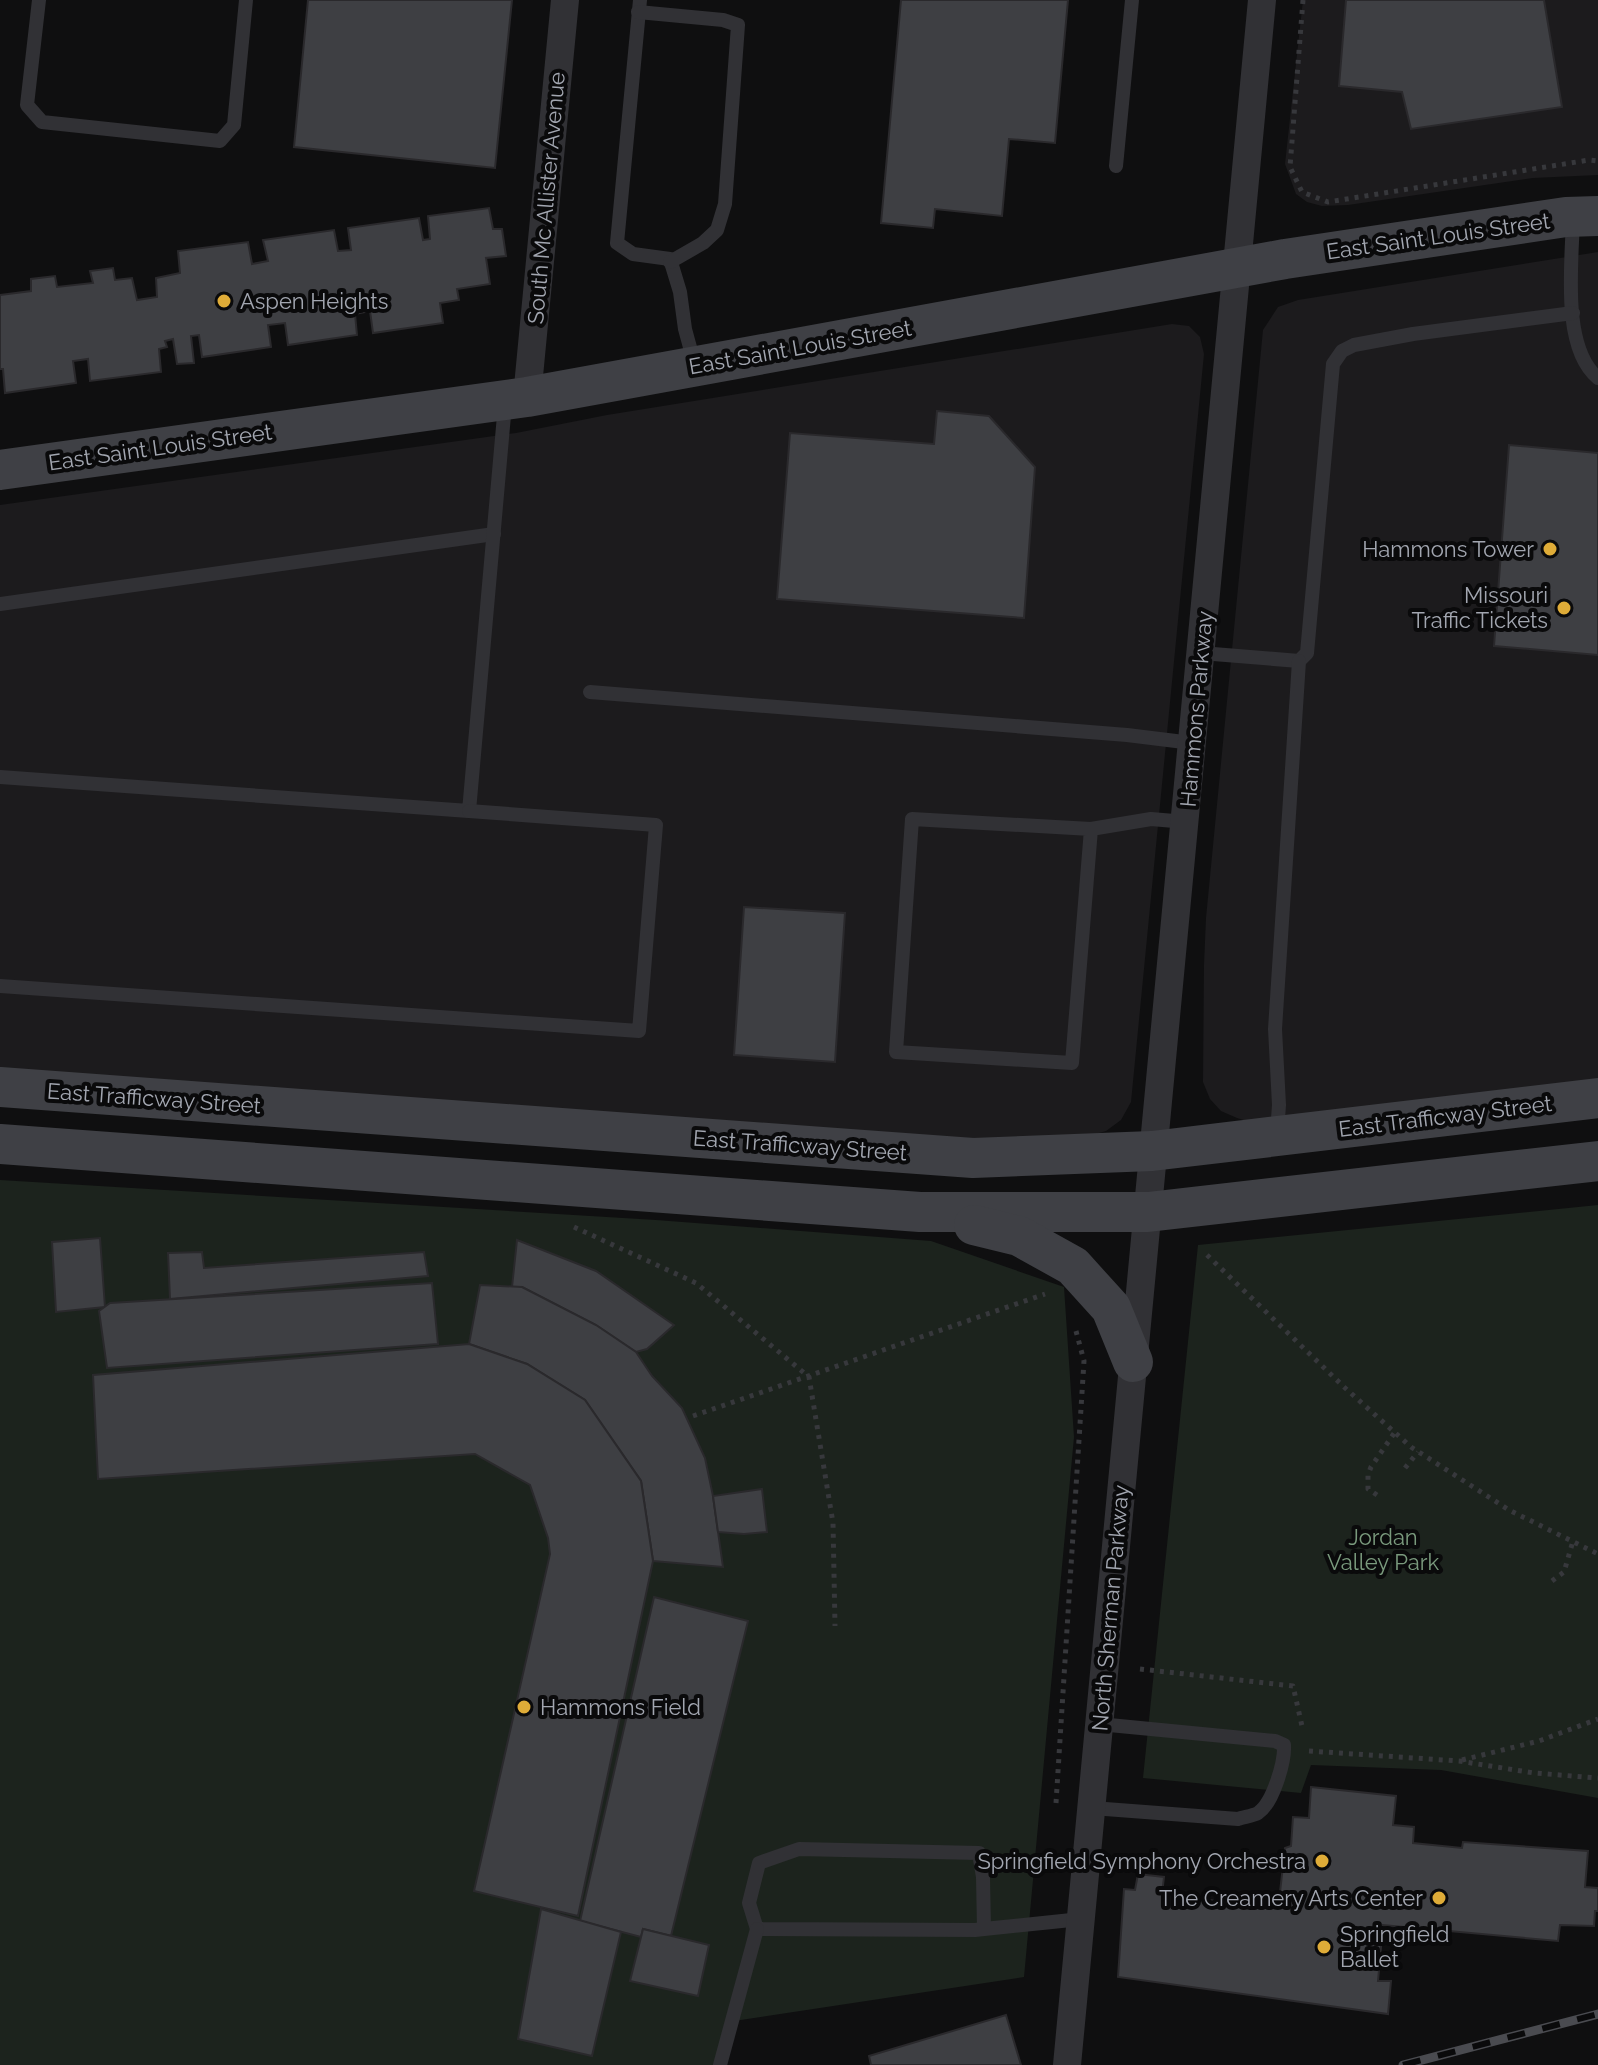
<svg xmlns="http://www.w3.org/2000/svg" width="1598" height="2065" viewBox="0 0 1598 2065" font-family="Raleway,sans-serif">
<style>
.built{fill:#1c1b1d}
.green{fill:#1c231d}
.building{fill:#3e3f43;stroke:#2a292c;stroke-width:2}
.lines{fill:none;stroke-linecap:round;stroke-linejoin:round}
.path{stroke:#37383c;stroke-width:5;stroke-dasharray:4 6;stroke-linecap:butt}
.lane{stroke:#313135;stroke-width:14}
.street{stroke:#313135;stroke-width:28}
.secondary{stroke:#3f4045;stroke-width:40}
.rail-casing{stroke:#4a4b50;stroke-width:9}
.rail{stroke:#0a0a0b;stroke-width:6;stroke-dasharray:18;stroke-linecap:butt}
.poi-dot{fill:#dfac38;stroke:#0a0a0b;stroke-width:3}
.labels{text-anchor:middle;stroke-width:8;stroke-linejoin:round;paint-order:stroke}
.street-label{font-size:22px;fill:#a2a6b0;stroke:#0a0a0b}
.poi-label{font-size:22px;fill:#a2a6b0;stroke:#0a0a0b;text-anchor:end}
.park-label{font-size:22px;fill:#7a9a7d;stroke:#0a0a0b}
</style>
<rect width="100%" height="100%" fill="#0f0f10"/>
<g class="built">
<path d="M1303,0h295v175l-65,3 -185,27 -26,1 -15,-4 -11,-8 -11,-30z"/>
<path d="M1598,252v828l-348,42 -13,-4 -16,-7 -11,-12 -7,-17 1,-117 2,-47 57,-588 15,-23 20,-7z"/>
<path d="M1172,324l17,2 11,11 4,17 -73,748 -10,18 -15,11 -23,7 -46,5 -1037,-74v-564l516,-72 91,-18z"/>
</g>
<g class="green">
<path d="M0,1180l656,40 275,21 133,46 10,150 -50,540 -290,44 -11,44h-723z"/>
<path d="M1598,1205v593l-157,-28 -130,-5 -10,28 -158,-15 55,-533z"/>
</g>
<g class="building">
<path d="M308,0h204l-17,168 -201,-21z"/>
<path d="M901,0h167l-13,143 -46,-4 -7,77 -67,-7 -2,19 -52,-5z"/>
<path d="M1346,0h198l18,107 -151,22 -9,-37 -63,-6z"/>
<path d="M489,208l4,21h9l4,27 -20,2 4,26 -33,5 2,11 -19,3 3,20 -70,10 -3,-22 -15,3 2,21 -69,10 -3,-22 -17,2 3,22 -69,10 -3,-22 -8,1 3,27 -17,1 -4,-25 -8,2 2,6 -8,2 2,23 -71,9 -2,-22 -15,2 3,22 -71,10 -2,-24h-3v-74l31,-4v-12l24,-3 2,11 36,-4 -3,-12 23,-3 2,12 17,-2 5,22 20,-3 -1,-19 24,-5 -2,-22 70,-9 4,22 16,-3 -5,-21 71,-10 4,21 13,-1 -3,-22 71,-10 4,22 7,-1 -2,-23z"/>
<path d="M937,411l52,5 46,51 -11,151 -247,-19 13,-166 144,11z"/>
<path d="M1509,445l89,8v202l-104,-9z"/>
<path d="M744,907l101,6 -10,149 -101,-7z"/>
<path d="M100,1238l5,69 -49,5 -4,-70z"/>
<path d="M517,1240l79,31 78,54 -27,24 -11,3 -40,-27 -74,-38h-10z"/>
<path d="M202,1252l2,16 220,-16 4,24 -258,23 -2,-46z"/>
<path d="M432,1283l6,61 -331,24 -8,-57 11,-8z"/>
<path d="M480,1285l42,2 74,38 40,27 16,24 30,32 23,50 8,38 10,71 -70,-6 -12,-80 -56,-81 -58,-36 -58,-20z"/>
<path d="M469,1344l58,20 58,36 56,81 12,80 -75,355 -104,-25 76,-337 -2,-16 -18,-53 -55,-31 -377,25 -5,-104z"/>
<path d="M762,1489l5,43 -23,2 -26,-2 -5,-36z"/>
<path d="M654,1597l94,24 -77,315 -28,-7 -2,8 -61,-16z"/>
<path d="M1311,1787l85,9 -3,29 21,2 -1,16 49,5 1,-6 125,9 -3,36 13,1v23h-3l-1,15 -34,-1 -2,16 -175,-16 -5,56h13l-3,33 -270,-37 6,-88 11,1 3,-16 26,3 -2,17 79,10 38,-3 6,-53 6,-2 2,-29 16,1z"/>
<path d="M541,1909l80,23 -29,124 -74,-17z"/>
<path d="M643,1929l66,16 -11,51 -68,-15z"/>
<path d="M1006,2015l15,50h-150l-2,-9z"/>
</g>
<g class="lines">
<g class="path">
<path d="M1303,0l-13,167 12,25 26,10 261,-42 9,1"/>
<path d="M574,1227l122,56 113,94 24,146 2,103"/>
<path d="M1207,1255l137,132 67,60 98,63 89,44"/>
<path d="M693,1416l352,-122"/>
<path d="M1405,1468l13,-16"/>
<path d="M1377,1495l-9,-6v-14l3,-8 24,-35"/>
<path d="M1552,1581l12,-9 9,-31"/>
<path d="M1140,1669l153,17 9,40"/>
<path d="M1309,1751l150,10 75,12 64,5"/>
<path d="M1462,1760l77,-19 59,-22"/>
<path d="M1056,1803l28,-442 -8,-30"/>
</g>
<g class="lane">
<path d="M39,0l-12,105 15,17 178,19 14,-16 12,-125"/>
<path d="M640,0l-23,243 16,11 37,5 10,33 5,37 9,33"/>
<path d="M638,12l85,8 15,5 -13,179 -8,26 -14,13 -33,19"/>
<path d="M1116,166l16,-166"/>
<path d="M1573,218c-1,44 -12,130 25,160"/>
<path d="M0,604l494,-70"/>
<path d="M1201,653l98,8 8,-8 26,-289 9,-13 12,-6 59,-11 160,-21"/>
<path d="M590,692l537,43 65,8"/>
<path d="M0,777l469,34 36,-407"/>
<path d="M1091,829l-19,234 -176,-11 16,-233 179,10 60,-10 35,3"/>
<path d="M0,986l639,45 17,-206 -187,-14"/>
<path d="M1277,1132l2,-27 -4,-76 24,-368"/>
<path d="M1092,1808l146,11c5,-2 15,-3 20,-6 15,-10 27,-51 26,-68l-9,-4 -176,-17"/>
<path d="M984,1929l-1,-52 -4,-24 -180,-4 -40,14 -10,40 8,26 218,1 9,-1 97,-10"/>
<path d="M720,2065l37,-136"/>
</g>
<g class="street">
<path d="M527,397l38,-397"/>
<path d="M1067,2065l195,-2065"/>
</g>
<g class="secondary">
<path d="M0,470l527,-73 758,-138 281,-42 32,-1"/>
<path d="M0,1087l973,71 179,-7 446,-53"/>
<path d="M0,1144l920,68h228l450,-51"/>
<path d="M974,1225l45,11 54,30 38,42 22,54"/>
</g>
<g class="rail-casing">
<path id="rail" d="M1403,2065l195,-51"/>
</g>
<use href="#rail" class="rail"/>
</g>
<g class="poi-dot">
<circle cx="224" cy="301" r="8"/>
<circle cx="1550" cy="549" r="8"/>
<circle cx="1564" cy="608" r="8"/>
<circle cx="524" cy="1707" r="8"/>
<circle cx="1322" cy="1861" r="8"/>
<circle cx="1439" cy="1898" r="8"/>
<circle cx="1324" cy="1947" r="8"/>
</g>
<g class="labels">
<g class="street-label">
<text transform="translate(546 198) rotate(-85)" y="8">South Mc Allister Avenue</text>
<text transform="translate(1438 236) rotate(-8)" y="8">East Saint Louis Street</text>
<text transform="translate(800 347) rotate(-10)" y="8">East Saint Louis Street</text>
<text transform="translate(160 447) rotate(-8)" y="8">East Saint Louis Street</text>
<text transform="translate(1196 709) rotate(-85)" y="8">Hammons Parkway</text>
<text transform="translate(154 1098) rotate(4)" y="8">East Trafficway Street</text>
<text transform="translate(1445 1116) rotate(-7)" y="8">East Trafficway Street</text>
<text transform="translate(800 1145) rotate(4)" y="8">East Trafficway Street</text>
<text transform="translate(1110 1608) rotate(-85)" y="8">North Sherman Parkway</text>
</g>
<g class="poi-label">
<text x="240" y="309" text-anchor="start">Aspen Heights</text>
<text x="1534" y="557">Hammons Tower</text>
<text x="1548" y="603">Missouri<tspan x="1548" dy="25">Traffic Tickets</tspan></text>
<text x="540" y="1715" text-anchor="start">Hammons Field</text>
<text x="1306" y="1869">Springfield Symphony Orchestra</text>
<text x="1423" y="1906">The Creamery Arts Center</text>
<text x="1340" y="1942" text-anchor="start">Springfield<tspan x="1340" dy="25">Ballet</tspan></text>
</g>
<g class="park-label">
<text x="1383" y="1545">Jordan<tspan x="1383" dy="25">Valley Park</tspan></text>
</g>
</g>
</svg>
